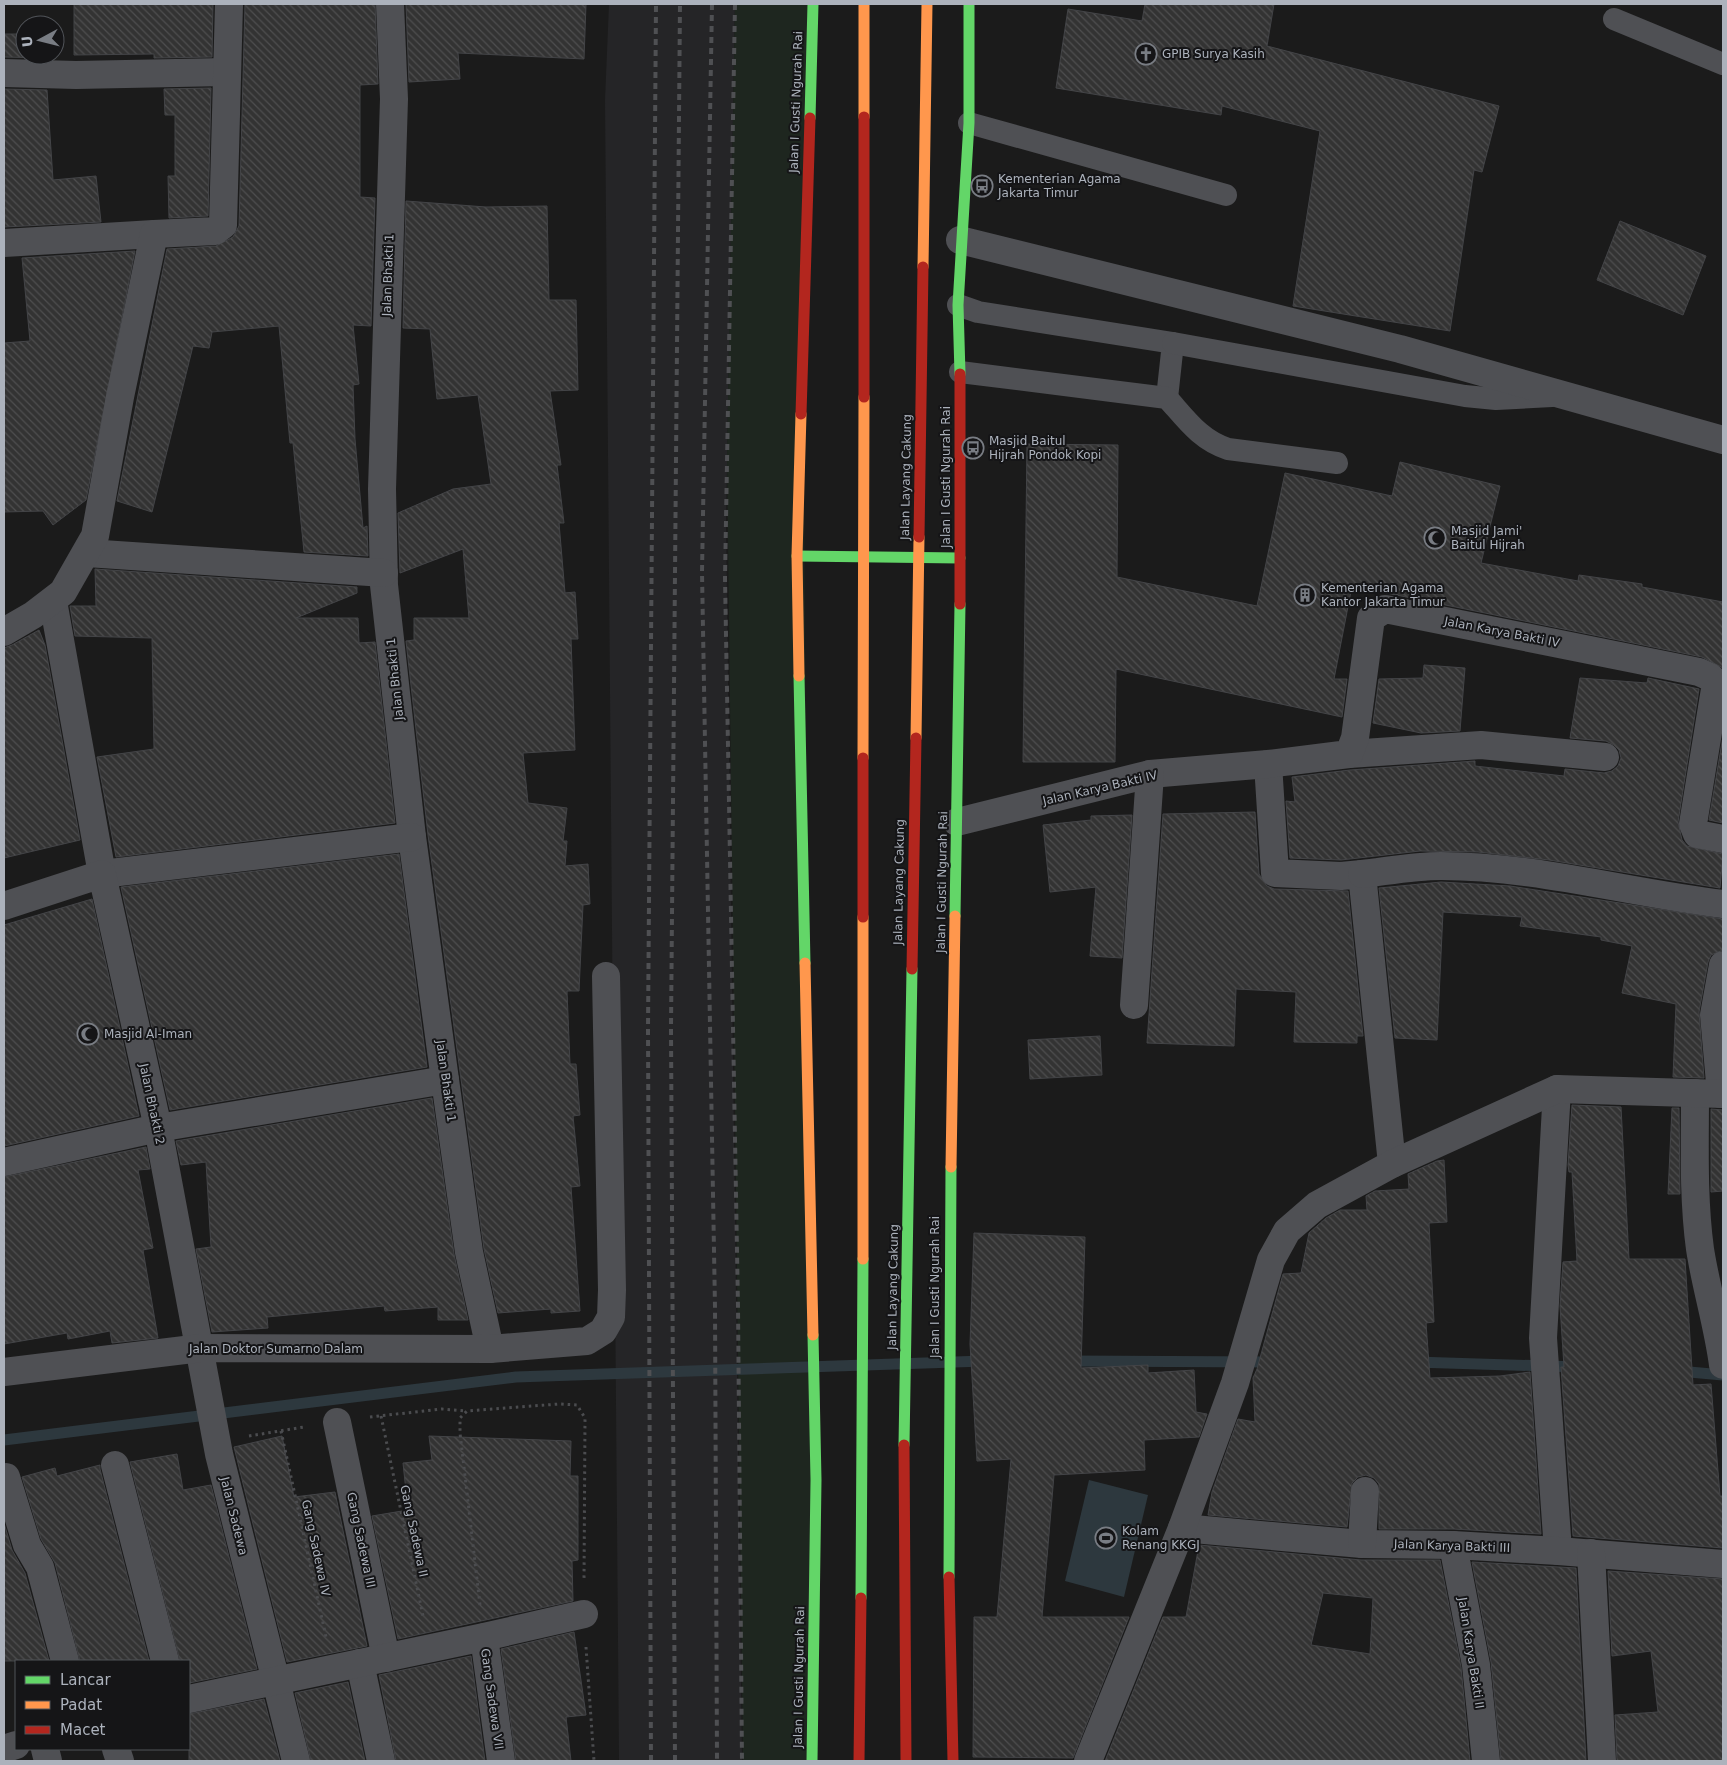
<svg xmlns="http://www.w3.org/2000/svg" width="1727" height="1765" viewBox="0 0 1727 1765" font-family="'DejaVu Sans',sans-serif">
<style>
.built{fill:#252527}
.grass{fill:#1e261f}
.water{fill:#2d383e}
.lines{fill:none;stroke-linecap:round;stroke-linejoin:round}
.stream{stroke:#2d383e;stroke-width:11}
.building{fill:url(#building-back-hatch);stroke:#434447;fill-rule:evenodd}
.path{stroke:#4b4c4f;stroke-width:3;stroke-dasharray:2.5 4;stroke-linecap:butt}
.lane{stroke:#4f5054;stroke-width:22}
.street{stroke:#4f5054;stroke-width:28}
.fast{stroke:#63d668;stroke-width:11}
.slow{stroke:#ff974d;stroke-width:11}
.jam{stroke:#b3261e;stroke-width:11}
.rail{stroke:#4f5053;stroke-width:4;stroke-dasharray:6 5;stroke-linecap:butt}
.labels{text-anchor:middle;stroke-width:4;stroke-linejoin:round;paint-order:stroke}
.poi-label{font-size:12px;fill:#acb2bc;stroke:#151517;text-anchor:start}
.street-label{font-size:12px;fill:#acb2bc;stroke:#151517}
</style>
<defs>
<pattern id="building-back-hatch" width="6" height="6" patternUnits="userSpaceOnUse" patternTransform="scale(1.25)"><rect width="6" height="6" fill="#333"/><path d="M-1 5l2 2M0 0l6 6M5-1l2 2" fill="none" stroke="#4e4e4f"/></pattern>
</defs>
<rect width="100%" height="100%" fill="#1b1b1b"/>
<path class="built" d="M609,4h126l-9,518 16,1239h-123l-14,-1661z"/>
<path class="grass" d="M735,4h78l-10,305 9,1452h-69l-16,-1304z"/>
<path class="water" d="M1089,1480l59,15 -24,102 -59,-16z"/>
<g class="lines">
<g class="stream">
<path d="M1068,1361l206,1"/>
<path d="M1415,1362l164,5"/>
<path d="M1678,1371l45,4"/>
<path d="M4,1440l512,-63 468,-16"/>
</g>
</g>
<g class="building">
<path d="M74,4h139l-1,53 -58,1v-4l-80,1z"/>
<path d="M245,4h130l3,80 -18,1v112l15,1 -4,128 -18,-1 6,59 -6,1 2,54 8,89 4,-2 1,30 -64,-4 -11,-109h-3l-11,-117 -67,6 -3,16 -16,-2 -41,166 -35,-11 50,-252 49,-3 17,-9 6,-11z"/>
<path d="M406,4h180l-2,55 -126,-6 2,26 -51,3z"/>
<path d="M1145,4h129l-7,42 232,60 -17,66 -8,-2 -24,161 -157,-25 27,-175 -98,-25 -1,9 -165,-27 12,-79 74,12z"/>
<path d="M4,34h21v21h20v3l-41,-1z"/>
<path d="M211,88l-3,128 -39,2 -1,-42h7v-61h-10l-1,-26z"/>
<path d="M4,89l43,1 6,90 43,-4 5,46 -97,5z"/>
<path d="M406,201l80,6 61,-1 2,94h27l2,90 -28,1 11,74h-4l7,58h-5l6,70 10,-1 3,47h-7l4,111 -52,3 5,50 39,5 -4,33h4l-2,25 23,-2 2,40 -7,1 -4,86h-12l3,73h6l4,51 -7,1 7,70 -9,1 9,124 -29,2v-4l-53,4 -14,-64 -56,-414 -22,-194 8,-1v-22h55l-6,-69 -63,24 -2,-60 55,-24 38,-5 -13,-89 -41,4 -7,-70 -27,-1z"/>
<path d="M1620,221l86,35 -23,59 -86,-35z"/>
<path d="M135,251l-49,249 -33,25 -10,-14 -39,1v-169l26,-2 -8,-83z"/>
<path d="M1027,444l91,1 -1,132 140,29 28,-133 107,23 8,-34 100,24 -19,77 97,18 1,-6 63,9v3l81,15v66l-21,-11 -350,-71 -18,93h13l-5,38 -226,-48 -1,93h-92z"/>
<path d="M95,569l262,18v6l-61,25h62l1,25 16,-1 20,181 -279,34 -19,-100 57,-8 -2,-111 -77,-2 -5,-30h26z"/>
<path d="M39,630l6,15 35,195 -76,18v-210l8,-3z"/>
<path d="M1424,665l41,3 -5,63 -39,2 -48,-10 6,-44 44,-1z"/>
<path d="M1580,678l67,5 1,-5 51,11 -21,133 4,18 5,6 36,8 -3,34 -171,-28 -71,-8 -58,-1 -79,9 -51,-2 -4,-57 9,1 -3,-25 58,-7 125,-9v5l89,10 1,-7 39,4 8,-2 6,-5 3,-8 -2,-8 -5,-5 -8,-4 -36,-3z"/>
<path d="M1723,736v87l-14,-3z"/>
<path d="M1255,812l4,62 8,12 7,3 74,2 15,145h-6v7l-63,-1 2,-50 -60,-3 -2,57 -87,-3 16,-229z"/>
<path d="M1132,815l-10,143 -32,-2 6,-69 -46,5 -7,-67 48,-5v-4z"/>
<path d="M399,854l28,213 -257,43 -49,-223z"/>
<path d="M1441,882l69,4 213,33v31l-12,5 -3,7 -9,50 5,66 -31,-1 3,-73 -54,-11 10,-47 -31,-6v-3l-81,-11 2,-9 -79,-5 -6,128 -42,-2 -16,-150z"/>
<path d="M92,899l47,217 -135,30v-221z"/>
<path d="M1100,1036l2,39 -72,4 -2,-39z"/>
<path d="M432,1098l22,156 14,66h-30v-13l-53,4 -1,-5 -117,11 1,11 -56,4 -16,-83 15,-2 -5,-85 -25,3 -5,-24z"/>
<path d="M1572,1105l49,2 8,152h56l8,126 18,-1 9,112h3v52l-150,-12 -12,-169h3l-4,-61 3,-44 14,-1 -5,-89h-3l-1,-7z"/>
<path d="M1672,1108h7l1,86h-12z"/>
<path d="M1711,1109l12,1v81l-12,1z"/>
<path d="M146,1147l4,22 -12,1 15,78 -10,2 15,88 -46,5 -2,-12 -42,8 -1,-6 -63,11v-167z"/>
<path d="M1444,1160l3,62 -18,1 5,99 -8,1 4,55 70,-2 30,-4 11,162 -88,-5h-74v-45l-5,-6 -8,-3 -8,2 -6,6 -5,44 -139,-12 4,-23 26,-73 17,3 -2,-44 4,-9 26,-95 18,-1 8,-40 17,-15 14,-8h27l-1,-14 9,-5 34,-2 -1,-15 29,-13z"/>
<path d="M974,1233l111,4 -4,131 67,-3v8l46,-3 2,42 11,2 -8,23 -55,3 1,30 -91,5 -12,142h87l-56,141 -100,-1 1,-140h23l14,-158 -34,2 -7,-117z"/>
<path d="M282,1436l12,61 41,-5 32,154 -80,16 -53,-215z"/>
<path d="M429,1436l142,5 -1,35h8v84l-6,1 1,40 -175,38 -26,-123 36,-6 -5,-47 29,-3z"/>
<path d="M177,1454l6,36 28,-5 46,184 -68,14v-22h-9l-50,-199z"/>
<path d="M100,1465v4l49,192h-69l-25,-98 -14,-24 -19,-62 33,-9 2,8z"/>
<path d="M4,1523l8,27 13,23 24,88h-45z"/>
<path d="M1199,1545l162,15h79l21,107 9,94h-365l58,-144h23zM1323,1593l50,5 -3,56 -59,-9z"/>
<path d="M1472,1562l104,6 10,193h-85l-10,-99z"/>
<path d="M1608,1571l115,8v182h-106l-2,-46 43,-3 -7,-61 -39,5z"/>
<path d="M574,1632l12,83 -20,2 5,44h-55l-15,-112z"/>
<path d="M471,1656l14,105h-89l-17,-86z"/>
<path d="M348,1682l17,79h-54l-16,-68z"/>
<path d="M264,1699l16,62h-91v-47z"/>
</g>
<g class="lines">
<g class="path">
<path d="M381,1416l42,200"/>
<path d="M370,1417l72,-8 25,2"/>
<path d="M281,1431l45,206"/>
<path d="M249,1436l55,-9"/>
<path d="M480,1605l-20,-172v-15l7,-7 92,-7 18,1 8,13 -1,163"/>
<path d="M586,1647l8,114"/>
</g>
<g class="lane">
<path d="M1614,19l109,45"/>
<path d="M969,123l257,72"/>
<path d="M958,305l20,7 195,31 -6,55"/>
<path d="M1173,343l292,53 31,3 56,-3"/>
<path d="M960,372l207,26c19,21 33,42 61,51l109,14"/>
</g>
<g class="street">
<path d="M390,4l4,95 -12,390 2,96 28,252 33,243 24,172 21,97"/>
<path d="M4,73l72,2 150,-3"/>
<path d="M960,240l440,109 323,91"/>
<path d="M4,243l150,-9"/>
<path d="M87,553l297,20"/>
<path d="M53,601l49,273 310,-37"/>
<path d="M4,632l29,-17 30,-23 32,-56 25,-139 34,-163 61,-3 8,-6 6,-221"/>
<path d="M1349,754l132,-9 124,12"/>
<path d="M1268,764l7,109 66,3 21,-2 30,290"/>
<path d="M957,822l193,-48 118,-10 81,-10 6,-16 16,-120 14,-9 314,63 11,5 6,6 -23,141 4,10 26,5"/>
<path d="M1362,874c26,-3 53,-8 79,-8 95,0 188,27 282,38"/>
<path d="M4,906l98,-32 56,254 61,326 77,307"/>
<path d="M1134,1005l16,-231"/>
<path d="M1557,1089l-14,249 15,213"/>
<path d="M1695,1093c0,53 -2,104 5,156 6,39 18,77 23,116"/>
<path d="M1721,1094l-7,-79 9,-50"/>
<path d="M4,1162l154,-34 287,-48"/>
<path d="M4,1372l197,-24 289,1 97,-8 16,-10 8,-14 1,-27 -6,-314"/>
<path d="M337,1422l49,236"/>
<path d="M115,1465l50,196"/>
<path d="M6,1477l21,68 13,22 25,94"/>
<path d="M1182,1528l180,16 91,1 105,6 165,13"/>
<path d="M1362,1544l3,-53"/>
<path d="M1453,1545l23,120 10,96"/>
<path d="M1591,1553l11,208"/>
<path d="M484,1637l17,124"/>
<path d="M360,1663l21,98"/>
<path d="M189,1699l295,-62 100,-23"/>
<path d="M4,1749l12,-4"/>
<path d="M45,1749l3,12"/>
<path d="M116,1749l4,12"/>
<path d="M1088,1761l94,-233 53,-145 36,-123 16,-29 30,-26 75,-41 165,-75 166,5"/>
</g>
<g class="fast">
<path d="M810,118l3,-114"/>
<path d="M960,374l-2,-69 11,-182v-119"/>
<path d="M797,556l163,2"/>
<path d="M799,676l6,287"/>
<path d="M955,916l5,-312"/>
<path d="M904,1445l8,-476"/>
<path d="M949,1577l2,-410"/>
<path d="M861,1598l2,-339"/>
<path d="M812,1761l4,-281 -3,-145"/>
</g>
<g class="slow">
<path d="M864,117v-113"/>
<path d="M923,267l4,-263"/>
<path d="M799,676l-2,-120 4,-142"/>
<path d="M916,738l3,-201"/>
<path d="M863,758l1,-361"/>
<path d="M805,963l8,372"/>
<path d="M951,1167l4,-251"/>
<path d="M863,1259v-342"/>
</g>
<g class="jam">
<path d="M864,397v-280"/>
<path d="M801,414l9,-296"/>
<path d="M919,537l4,-270"/>
<path d="M960,604v-230"/>
<path d="M863,917v-159"/>
<path d="M912,969l4,-231"/>
<path d="M904,1445l2,316"/>
<path d="M949,1577l4,184"/>
<path d="M859,1761l2,-163"/>
</g>
<g class="rail">
<path d="M712,4l-10,568 13,735 2,454"/>
<path d="M735,4l-10,574 13,729 4,454"/>
<path d="M651,1761l-3,-732 8,-1025"/>
<path d="M675,1761l-4,-732 9,-1025"/>
</g>
</g>
<defs>
<g id="church-ring" transform="scale(1.125)"><circle r="9.5" fill="#151517" stroke="#797d84" stroke-width="1.5"/><path d="M-1.2-6h2.4v3.5h3.3v2.4h-3.3V6h-2.4V-.1h-3.3v-2.4h3.3Z" fill="#797d84"/></g>
<g id="bus-ring" transform="scale(1.125)"><circle r="9.5" fill="#151517" stroke="#797d84" stroke-width="1.5"/><path d="M-5-6H5V4H4V6H2V4H-2V6H-4V4H-5ZM-3.5-4V0h7V-4ZM-3.5 1.2v1.5H-2V1.2ZM2 1.2v1.5H3.5V1.2Z" fill="#797d84"/></g>
<g id="mosque-ring" transform="scale(1.125)"><circle r="9.5" fill="#151517" stroke="#797d84" stroke-width="1.5"/><path d="M3.5-4.9A6 6 0 1 0 3.5 4.9A5 5 0 1 1 3.5-4.9Z" fill="#797d84"/></g>
<g id="building-ring" transform="scale(1.125)"><circle r="9.5" fill="#151517" stroke="#797d84" stroke-width="1.5"/><path d="M-4-6H4V6H1V3H-1V6H-4ZM-2.5-4.3h1.7v1.8h-1.7ZM.8-4.3h1.7v1.8H.8ZM-2.5-1h1.7V.8h-1.7ZM.8-1h1.7V.8H.8Z" fill="#797d84"/></g>
<g id="stadium-ring" transform="scale(1.125)"><circle r="9.5" fill="#151517" stroke="#797d84" stroke-width="1.5"/><path d="M0-5a6.5 5 0 1 0 0 10a6.5 5 0 1 0 0-10ZM-3.5-1.8h7v3.6h-7Z" fill="#797d84"/></g>
</defs>
<g fill-rule="evenodd">
<use href="#church-ring" x="1146" y="54"/>
<use href="#bus-ring" x="982" y="186"/>
<use href="#bus-ring" x="973" y="448"/>
<use href="#mosque-ring" x="1435" y="538"/>
<use href="#building-ring" x="1305" y="595"/>
<use href="#mosque-ring" x="88" y="1034"/>
<use href="#stadium-ring" x="1106" y="1538"/>
</g>
<g class="labels">
<g class="poi-label">
<text x="1162" y="58">GPIB Surya Kasih</text>
<text x="998" y="183">Kementerian Agama<tspan x="998" dy="14">Jakarta Timur</tspan></text>
<text x="989" y="445">Masjid Baitul<tspan x="989" dy="14">Hijrah Pondok Kopi</tspan></text>
<text x="1451" y="535">Masjid Jami'<tspan x="1451" dy="14">Baitul Hijrah</tspan></text>
<text x="1321" y="592">Kementerian Agama<tspan x="1321" dy="14">Kantor Jakarta Timur</tspan></text>
<text x="104" y="1038">Masjid Al-Iman</text>
<text x="1122" y="1535">Kolam<tspan x="1122" dy="14">Renang KKGJ</tspan></text>
</g>
<g class="street-label">
<text transform="translate(796 102) rotate(-88)" y="4">Jalan I Gusti Ngurah Rai</text>
<text transform="translate(388 275) rotate(-88)" y="4">Jalan Bhakti 1</text>
<text transform="translate(906 477) rotate(-89)" y="4">Jalan Layang Cakung</text>
<text transform="translate(946 477) rotate(-90)" y="4">Jalan I Gusti Ngurah Rai</text>
<text transform="translate(1502 632) rotate(11)" y="4">Jalan Karya Bakti IV</text>
<text transform="translate(395 679) rotate(-96)" y="4">Jalan Bhakti 1</text>
<text transform="translate(1100 788) rotate(-13)" y="4">Jalan Karya Bakti IV</text>
<text transform="translate(899 882) rotate(-89)" y="4">Jalan Layang Cakung</text>
<text transform="translate(942 882) rotate(-89)" y="4">Jalan I Gusti Ngurah Rai</text>
<text transform="translate(446 1081) rotate(82)" y="4">Jalan Bhakti 1</text>
<text transform="translate(152 1104) rotate(78)" y="4">Jalan Bhakti 2</text>
<text transform="translate(893 1287) rotate(-89)" y="4">Jalan Layang Cakung</text>
<text transform="translate(935 1287) rotate(-90)" y="4">Jalan I Gusti Ngurah Rai</text>
<text x="276" y="1353">Jalan Doktor Sumarno Dalam</text>
<text transform="translate(234 1516) rotate(76)" y="4">Jalan Sadewa</text>
<text transform="translate(414 1531) rotate(78)" y="4">Gang Sadewa II</text>
<text transform="translate(361 1540) rotate(78)" y="4">Gang Sadewa III</text>
<text transform="translate(1452 1546) rotate(2)" y="4">Jalan Karya Bakti III</text>
<text transform="translate(316 1548) rotate(78)" y="4">Gang Sadewa IV</text>
<text transform="translate(1471 1653) rotate(81)" y="4">Jalan Karya Bakti II</text>
<text transform="translate(799 1677) rotate(-89)" y="4">Jalan I Gusti Ngurah Rai</text>
<text transform="translate(492 1699) rotate(82)" y="4">Gang Sadewa VII</text>
</g>
</g>
<rect width="1727" height="1765" fill="none" stroke="#acb2bc" stroke-width="10"/>
<rect x="15" y="1660" width="175" height="90" fill="#151517" stroke="#515459"/>
<rect x="25" y="1676" width="25" height="8" fill="#63d668" stroke="#515459"/>
<text x="60" y="1685" font-size="15" fill="#acb2bc">Lancar</text>
<rect x="25" y="1701" width="25" height="8" fill="#ff974d" stroke="#515459"/>
<text x="60" y="1710" font-size="15" fill="#acb2bc">Padat</text>
<rect x="25" y="1726" width="25" height="8" fill="#b3261e" stroke="#515459"/>
<text x="60" y="1735" font-size="15" fill="#acb2bc">Macet</text>
<g transform="translate(40 40) rotate(263)"><circle r="24" fill="#151517" stroke="#515459"/>
<path d="M0-4L9 19L0 12L-9 19Z" fill="#797d84"/>
<text y="-8" font-size="14" font-weight="bold" text-anchor="middle" fill="#acb2bc">U</text>
</g>
</svg>
